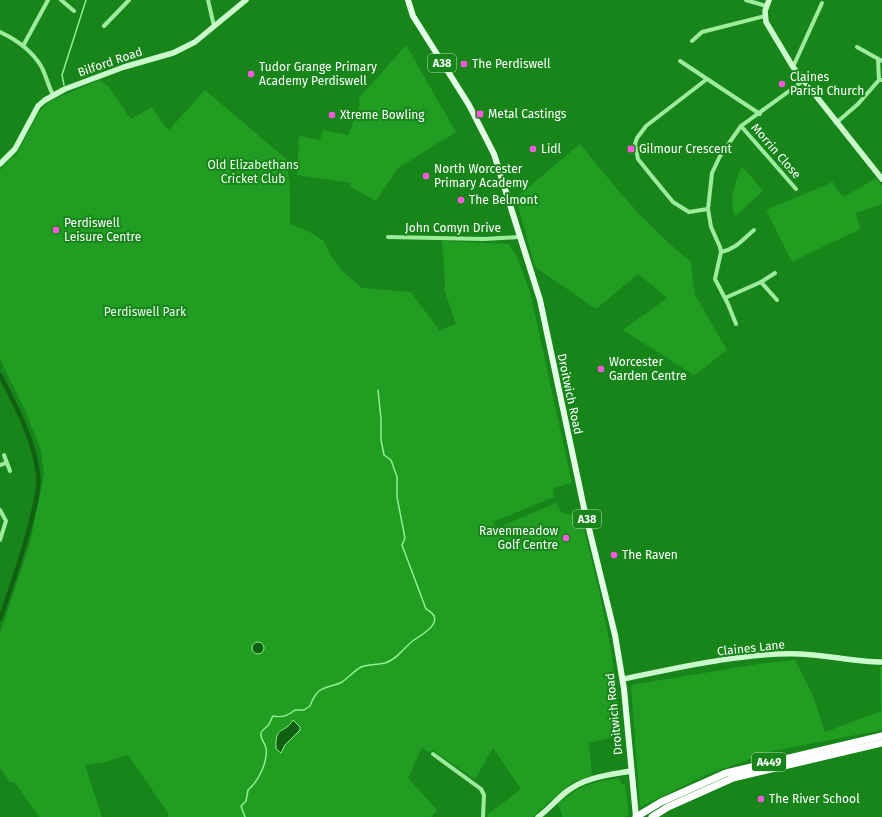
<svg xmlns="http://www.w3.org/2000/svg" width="882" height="817" viewBox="0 0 882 817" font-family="'Fira Sans',sans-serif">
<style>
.green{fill:#219e22}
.water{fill:#106212;stroke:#90ef90}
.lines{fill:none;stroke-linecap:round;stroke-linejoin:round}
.stream{stroke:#90ef90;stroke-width:1.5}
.canal{stroke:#106212;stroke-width:4.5}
.street{stroke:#9dec9e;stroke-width:4}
.secondary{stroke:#caf9cb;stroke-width:5.5}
.primary{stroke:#e3ffe5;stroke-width:6}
.highway{stroke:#fff;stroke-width:7}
.poi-dot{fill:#ff59e2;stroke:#18851b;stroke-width:1.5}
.labels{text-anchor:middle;stroke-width:4;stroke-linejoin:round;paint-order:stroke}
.shield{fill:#18851b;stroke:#badabb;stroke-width:1}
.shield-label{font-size:11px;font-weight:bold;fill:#fff}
.street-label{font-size:12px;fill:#fff;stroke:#18851b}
.poi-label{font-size:12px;fill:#fff;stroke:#18851b;text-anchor:start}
.park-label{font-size:12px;fill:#edfded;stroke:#18851b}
</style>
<rect width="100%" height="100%" fill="#18851b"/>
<g class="green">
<path d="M406,45l50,87 -58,36 -22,33 -25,-14v-4l-54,-8 2,-39 21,4 3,-10 25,5 12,-30 -1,-5 1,-3z"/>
<path d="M99,80l9,6 23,33 21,-12 11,17 6,6 36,-40 81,69 4,27v38l18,7 16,10 7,15 12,16 19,16 49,4 28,38 17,-6 -12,-35c3,-6 -2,-38 -2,-48l67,3 9,15 12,33 42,191 -19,5 1,9 -61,25 4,6 59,-25 6,10 18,3c20,72 36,145 41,219l-32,8 3,32 -21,8 -39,34h-44l-1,-2 34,-26 -28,-41 -18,31 -43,-29 -2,3 -8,-5 -14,30 29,32 -6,7h-264l2,-2 -5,-8 -36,-52 -23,7 -20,3 17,52h-63l-24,-34 -5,-1 -10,-15v-133l30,-91 14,-68 -3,-24 -13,-34 -28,-58v-189l12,-13h3l24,-45 9,-10z"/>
<path d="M580,144c34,42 68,84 111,118l4,33 32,55 -27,21 -6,4 -71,-45 44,-32 -29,-24 -42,35 -61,-42 -19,-69z"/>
<path d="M742,167l21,23 -28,27c-6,-15 -1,-36 7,-50z"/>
<path d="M876,178l6,8v18l-26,9 4,16 -68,33 -26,-52 67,-28 3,7 8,8z"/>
<path d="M795,660l18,36 12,36 56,-21 -1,-44h2v63l-109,21 -65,23 -68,33 -9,-122 127,-21z"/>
<path d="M620,778l1,7 4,-2 4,31 -3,3h-63l-5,-13c24,-20 31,-21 62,-26z"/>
</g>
<g class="water">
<circle cx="258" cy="648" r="6"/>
<path d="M293,720l7,7v3l-15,15 -4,8 -5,-4c-1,-25 8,-14 17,-29z"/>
</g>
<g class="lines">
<g class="stream">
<path d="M64,85l-2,-10 24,-75"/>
<path d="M245,817l-4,-11 5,-5 2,-11c10,-8 20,-28 18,-42 -1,-5 -6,-9 -5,-15 1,-4 6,-5 8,-9 2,-3 2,-5 4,-8 9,2 15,0 22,-6h9l6,-4c2,-6 4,-10 9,-15 7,-5 16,-5 23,-9 6,-4 12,-11 19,-15 8,-3 16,-2 24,-4 13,-4 19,-16 29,-23 11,-7 33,-20 12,-31l-24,-64 3,-7 -8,-41v-20l-6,-17 -7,-5 -3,-15v-21l-3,-29"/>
</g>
<path class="canal" d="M0,375c16,31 34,65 38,99 2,14 -3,30 -6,43 -8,35 -20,68 -32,102"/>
<g class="street">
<path d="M61,0l13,11"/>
<path d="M208,0l6,26"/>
<path d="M746,0l20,6"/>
<path d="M104,26l25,-26"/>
<path d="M0,32c15,7 32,19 41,34 5,9 7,19 12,29"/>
<path d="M692,41l10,-9 63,-16"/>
<path d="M23,46l25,-46"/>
<path d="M857,47l25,14"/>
<path d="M878,59l1,21"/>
<path d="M680,61l80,53"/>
<path d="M793,67l29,-64"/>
<path d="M707,79l-61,47 -9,12 -2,6 3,15 12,15 23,28 16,10 19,-3"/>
<path d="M836,123l22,-19 21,-24h3"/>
<path d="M741,126l55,63"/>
<path d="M388,237l96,2 35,-2"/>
<path d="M721,252c15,-3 21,-12 33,-22"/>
<path d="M761,282l14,-9"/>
<path d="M725,298l36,-16 16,18"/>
<path d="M736,324l-8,-20 -13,-25 6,-27 -1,-5 -9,-20 -3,-18 4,-36 8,-17 21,-30 62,-45"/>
<path d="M4,455l6,16"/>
<path d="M0,465l6,-2"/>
<path d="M0,510l6,11 -6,19"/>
<path d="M433,754l48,35 3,6 -1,22"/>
</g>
<g class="secondary">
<path d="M769,0l-4,11 1,11 27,45 89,112"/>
<path d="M0,164l15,-15 23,-43 7,-6 20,-11 59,-22 49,-14 22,-11 51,-42"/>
<path d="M623,679c54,-11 122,-27 177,-25 28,1 55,8 82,8"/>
<path d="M538,817c10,-7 18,-17 28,-25 19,-15 42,-17 65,-21"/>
</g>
<path class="primary" d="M408,0l5,16 56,89 25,49 46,146 44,208 31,127 9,54 12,128"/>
<g class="highway">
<path d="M636,817l25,-15 65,-29 156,-37"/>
<path d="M652,817l16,-10 65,-29 149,-35"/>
</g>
</g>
<g class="poi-dot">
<circle cx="464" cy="64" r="4"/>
<circle cx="251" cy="74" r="4"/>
<circle cx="782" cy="84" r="4"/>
<rect x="476" y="110" width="8" height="8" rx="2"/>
<circle cx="332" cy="115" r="4"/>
<circle cx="533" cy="149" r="4"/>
<rect x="627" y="145" width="8" height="8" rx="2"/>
<circle cx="426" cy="176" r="4"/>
<circle cx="461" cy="200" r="4"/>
<circle cx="56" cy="230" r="4"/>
<circle cx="601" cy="369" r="4"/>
<circle cx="566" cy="538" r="4"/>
<circle cx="614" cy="555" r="4"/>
<circle cx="761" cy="799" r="4"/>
</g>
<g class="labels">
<g class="shield">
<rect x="428" y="54" width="28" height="18" rx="3"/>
<rect x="573" y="510" width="28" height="18" rx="3"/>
<rect x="752" y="753" width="34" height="18" rx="3"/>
</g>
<g class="shield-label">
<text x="442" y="67">A38</text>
<text x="587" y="523">A38</text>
<text x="769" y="766">A449</text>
</g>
<g class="street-label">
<text transform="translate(110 62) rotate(-19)" y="4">Bilford Road</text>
<text transform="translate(776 151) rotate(49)" y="4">Morrin Close</text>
<text x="453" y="232">John Comyn Drive</text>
<text transform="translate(570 394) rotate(78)" y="4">Droitwich Road</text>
<text transform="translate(751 648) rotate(-6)" y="4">Claines Lane</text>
<text transform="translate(614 714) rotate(-96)" y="4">Droitwich Road</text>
</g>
<g class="poi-label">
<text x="472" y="68">The Perdiswell</text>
<text x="259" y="71">Tudor Grange Primary<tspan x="259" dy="14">Academy Perdiswell</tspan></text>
<text x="790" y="81">Claines<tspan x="790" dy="14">Parish Church</tspan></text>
<text x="488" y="118">Metal Castings</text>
<text x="340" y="119">Xtreme Bowling</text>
<text x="541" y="153">Lidl</text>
<text x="639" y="153">Gilmour Crescent</text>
<text x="434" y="173">North Worcester<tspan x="434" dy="14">Primary Academy</tspan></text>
<text x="469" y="204">The Belmont</text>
<text x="64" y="227">Perdiswell<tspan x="64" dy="14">Leisure Centre</tspan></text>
<text x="609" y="366">Worcester<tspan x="609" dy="14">Garden Centre</tspan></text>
<text x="558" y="535" text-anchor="end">Ravenmeadow<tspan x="558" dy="14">Golf Centre</tspan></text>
<text x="622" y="559">The Raven</text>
<text x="769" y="803">The River School</text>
</g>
<g class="park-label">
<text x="253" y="169">Old Elizabethans<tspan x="253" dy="14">Cricket Club</tspan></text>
<text x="145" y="316">Perdiswell Park</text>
</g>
</g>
</svg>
